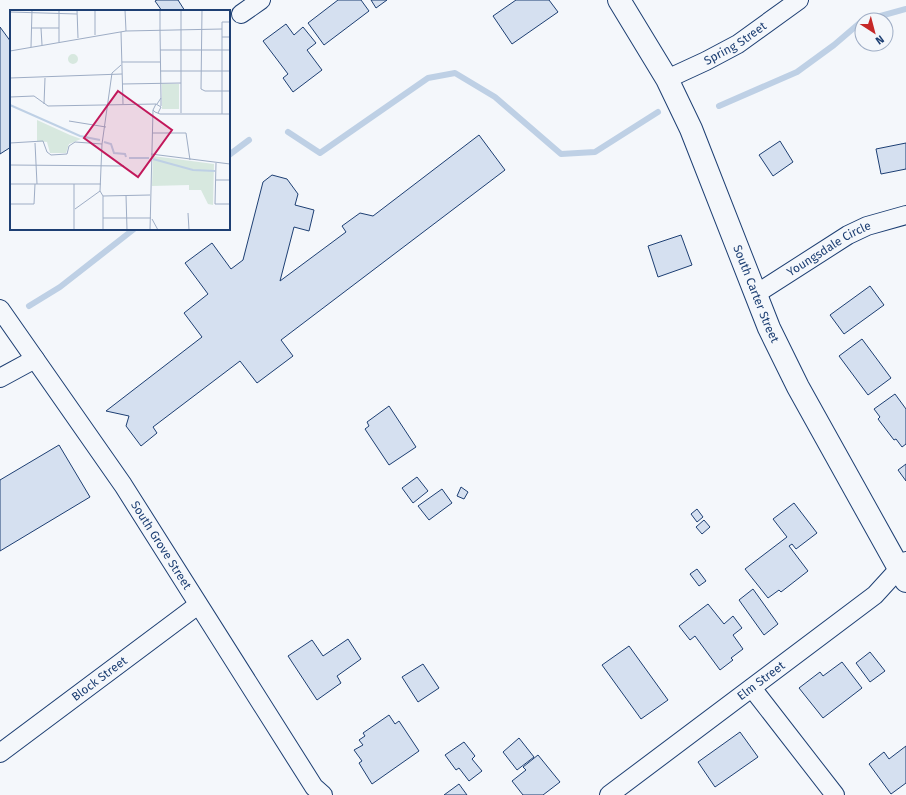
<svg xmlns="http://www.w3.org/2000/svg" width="906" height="795" viewBox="0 0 906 795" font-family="'Fira Sans',sans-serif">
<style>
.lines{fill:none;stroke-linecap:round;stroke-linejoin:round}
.stream{stroke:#bed0e5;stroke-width:6}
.building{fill:#d5e0f0;stroke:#1d3f73}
.minor-casing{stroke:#1d3f73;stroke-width:20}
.tertiary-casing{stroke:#1d3f73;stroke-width:24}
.minor{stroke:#f4f7fb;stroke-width:18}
.tertiary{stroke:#f4f7fb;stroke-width:22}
.labels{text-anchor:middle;stroke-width:3;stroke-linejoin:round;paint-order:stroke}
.street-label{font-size:12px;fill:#1d3f73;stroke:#f4f7fb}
.inset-river{fill:none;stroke:#bed0e5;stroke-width:2}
.inset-road{fill:none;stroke:#9eadc5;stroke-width:1}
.view{fill:#c2185b;fill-opacity:0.15;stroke:#c2185b;stroke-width:2}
.inset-edge{fill:none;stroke:#1d3f73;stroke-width:2}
</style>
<rect width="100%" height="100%" fill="#f4f7fb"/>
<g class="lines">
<g class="stream">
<path d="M866,20l40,-11"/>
<path d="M719,106l78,-34 37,-27 28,-24"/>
<path d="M288,132l32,21 108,-75 27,-5 40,24 66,57 34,-2 63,-40"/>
<path d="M229,155l20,-15"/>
<path d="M29,306l31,-19 74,-58"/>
</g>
</g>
<g class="building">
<path d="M157,0h21l7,11h-23l-7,-10z"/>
<path d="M338,0h23l8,11 -45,34 -16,-22z"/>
<path d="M371,0h16l-11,8z"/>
<path d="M516,0h33l9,12 -46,32 -19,-28z"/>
<path d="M286,24l8,11 9,-8 13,16 -9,7 15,20 -29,22 -10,-14 5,-4 -25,-33z"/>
<path d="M0,27l11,15v105l-11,7z"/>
<path d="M479,135l26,35 -224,170 12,16 -36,27 -17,-22 -87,66 4,6 -16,13 -15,-20 3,-10 -23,-5 96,-74 -18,-24 24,-19 -23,-31 27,-20 19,26 12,-9 20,-78 9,-7 15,4 11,15 -3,11 19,5 -5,21 -15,-4 -14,54 66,-49 -4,-6 18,-13 13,3z"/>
<path d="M780,141l13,21 -20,14 -14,-21z"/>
<path d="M906,143v26l-25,5 -5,-25z"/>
<path d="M681,235l11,30 -34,12 -10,-31z"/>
<path d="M870,286l14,19 -40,29 -14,-19z"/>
<path d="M862,339l29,39 -23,17 -29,-39z"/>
<path d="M895,394l11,15v35l-4,3 -6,-8 -2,1 -16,-21 2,-2 -6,-8z"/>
<path d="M389,406l27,41 -27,18 -24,-36 4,-3 -2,-4z"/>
<path d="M59,445l31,52 -90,54v-71z"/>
<path d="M906,464v17l-8,-11z"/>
<path d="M417,477l11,14 -15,12 -11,-15z"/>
<path d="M461,487l7,5 -4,7 -7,-3z"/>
<path d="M442,489l10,14 -23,17 -11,-14z"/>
<path d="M794,503l23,30 -21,16 -4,-5 -3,2 19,25 -27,21 -2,-2 -11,8 -23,-29 42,-32 -14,-18z"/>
<path d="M697,509l6,8 -6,5 -6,-8z"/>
<path d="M704,520l6,7 -8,7 -6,-7z"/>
<path d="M697,569l9,12 -7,5 -9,-12z"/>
<path d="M753,589l25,35 -14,11 -25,-35z"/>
<path d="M708,604l16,20 9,-8 9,12 -9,7 10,14 -12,9 2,2 -13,10 -25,-34 -5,4 -11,-14z"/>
<path d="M348,639l13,20 -24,17 4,7 -24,17 -29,-44 24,-16 11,16z"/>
<path d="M629,646l39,54 -27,19 -39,-54z"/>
<path d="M870,652l15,19 -15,11 -14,-19z"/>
<path d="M842,662l20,26 -39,30 -24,-30 21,-16 3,4z"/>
<path d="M423,664l16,24 -21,14 -16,-25z"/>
<path d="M389,715l6,9 4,-3 20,30 -47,33 -13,-21 3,-2 -8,-11 9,-5 -4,-5 6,-4 -2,-3z"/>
<path d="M740,732l18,25 -43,30 -17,-25z"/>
<path d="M519,738l15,19 -17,13 -14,-18z"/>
<path d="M464,742l11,14 -3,3 10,12 -13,10 -10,-13 -3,2 -11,-15z"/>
<path d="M906,746v37l-15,11 -22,-30 15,-12 5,7z"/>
<path d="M538,755l22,27 -17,13h-20l-11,-14 14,-11 -3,-3z"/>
<path d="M459,784l8,11h-23z"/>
</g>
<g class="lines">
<g class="minor-casing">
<g id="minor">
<path d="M241,14l20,-14"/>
<path id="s1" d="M667,79l39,-18 32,-17 61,-44"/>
<path id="s2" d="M756,294l92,-59 19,-9 39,-11"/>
<path id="s3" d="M0,309l123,176 191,302 9,8"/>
<path d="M0,378l35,-19"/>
<path d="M752,688l83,107"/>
<path id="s4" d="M0,753l198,-148"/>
<path id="s5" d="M609,795l266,-200 31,-34"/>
</g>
</g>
<g class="tertiary-casing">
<g id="tertiary">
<path id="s6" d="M619,0l48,79 24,50 78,199 29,59 108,194"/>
</g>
</g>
<use href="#minor" class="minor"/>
<use href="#tertiary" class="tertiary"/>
</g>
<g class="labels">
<g class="street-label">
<text dy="4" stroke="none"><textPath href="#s1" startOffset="77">Spring Street</textPath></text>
<text dy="4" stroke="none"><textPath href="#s2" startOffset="86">Youngsdale Circle</textPath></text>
<text dy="4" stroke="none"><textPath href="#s6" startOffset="325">South Carter Street</textPath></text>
<text dy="4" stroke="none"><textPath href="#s3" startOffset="286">South Grove Street</textPath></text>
<text dy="4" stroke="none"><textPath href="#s4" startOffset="124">Block Street</textPath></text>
<text dy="4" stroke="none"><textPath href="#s5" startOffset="190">Elm Street</textPath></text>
</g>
</g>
<g transform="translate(10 10)">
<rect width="220" height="220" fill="#f4f7fb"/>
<path d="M58 49a5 5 0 1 1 10 0a5 5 0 1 1-10 0ZM152,74h17v25h-17zM27,110l33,15 11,4 -12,5 -3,9h-16l-3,-11 -10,-1zM143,146l61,8 -1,41 -5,-1 -7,-14h-12v-5l-37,1z" fill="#d7e8df"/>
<path class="inset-river" d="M0,95l70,31 20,4M94,132l7,2 3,9 11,1 1,3M119,148h20M143,149l40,11 22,1"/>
<path class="inset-road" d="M49,0v32M67,0l1,28M115,0l1,21M150,0v20M192,0l-1,79 4,2h25M0,2l67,2M220,12h-8v15h8M21,18h28M31,18l1,17M150,20l1,68M111,22l2,72M85,25v-25M21,37l1,-37M150,40h70M0,41l116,-20 96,-2M112,52h38M150,61h70M0,68l112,-4M112,74l59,-1M0,87l24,-1 14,10 108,-2M34,94l1,-26M147,94l4,-6v8M148,103l3,-6 -5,-3 -3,6 2,2 5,2h70M171,103v-103M212,104v-77M59,111l37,6M142,123h34l4,27M0,133l33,-2 4,11 4,3 16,-1 2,-8 6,-4 27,2M25,133l2,41M141,144l79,10M206,153l-1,41h15M0,155l114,1M206,170h14M0,174h91M64,174v46M116,185l1,35M93,186l47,-1M0,194h24l1,-20M65,199l25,-18M178,203l1,17M93,208h48M142,209l6,11M93,220v-34l-3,-5 2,-47 10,-71 9,-8M140,220l3,-120"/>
<path class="view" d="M108,81l54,39 -34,47 -54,-39z"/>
<rect width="220" height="220" class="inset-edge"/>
</g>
<g transform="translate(874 32) rotate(144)"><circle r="19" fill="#f4f7fb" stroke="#9eadc5"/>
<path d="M0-3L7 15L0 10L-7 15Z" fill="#c62828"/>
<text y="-6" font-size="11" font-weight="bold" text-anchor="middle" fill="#1d3f73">N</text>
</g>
</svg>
